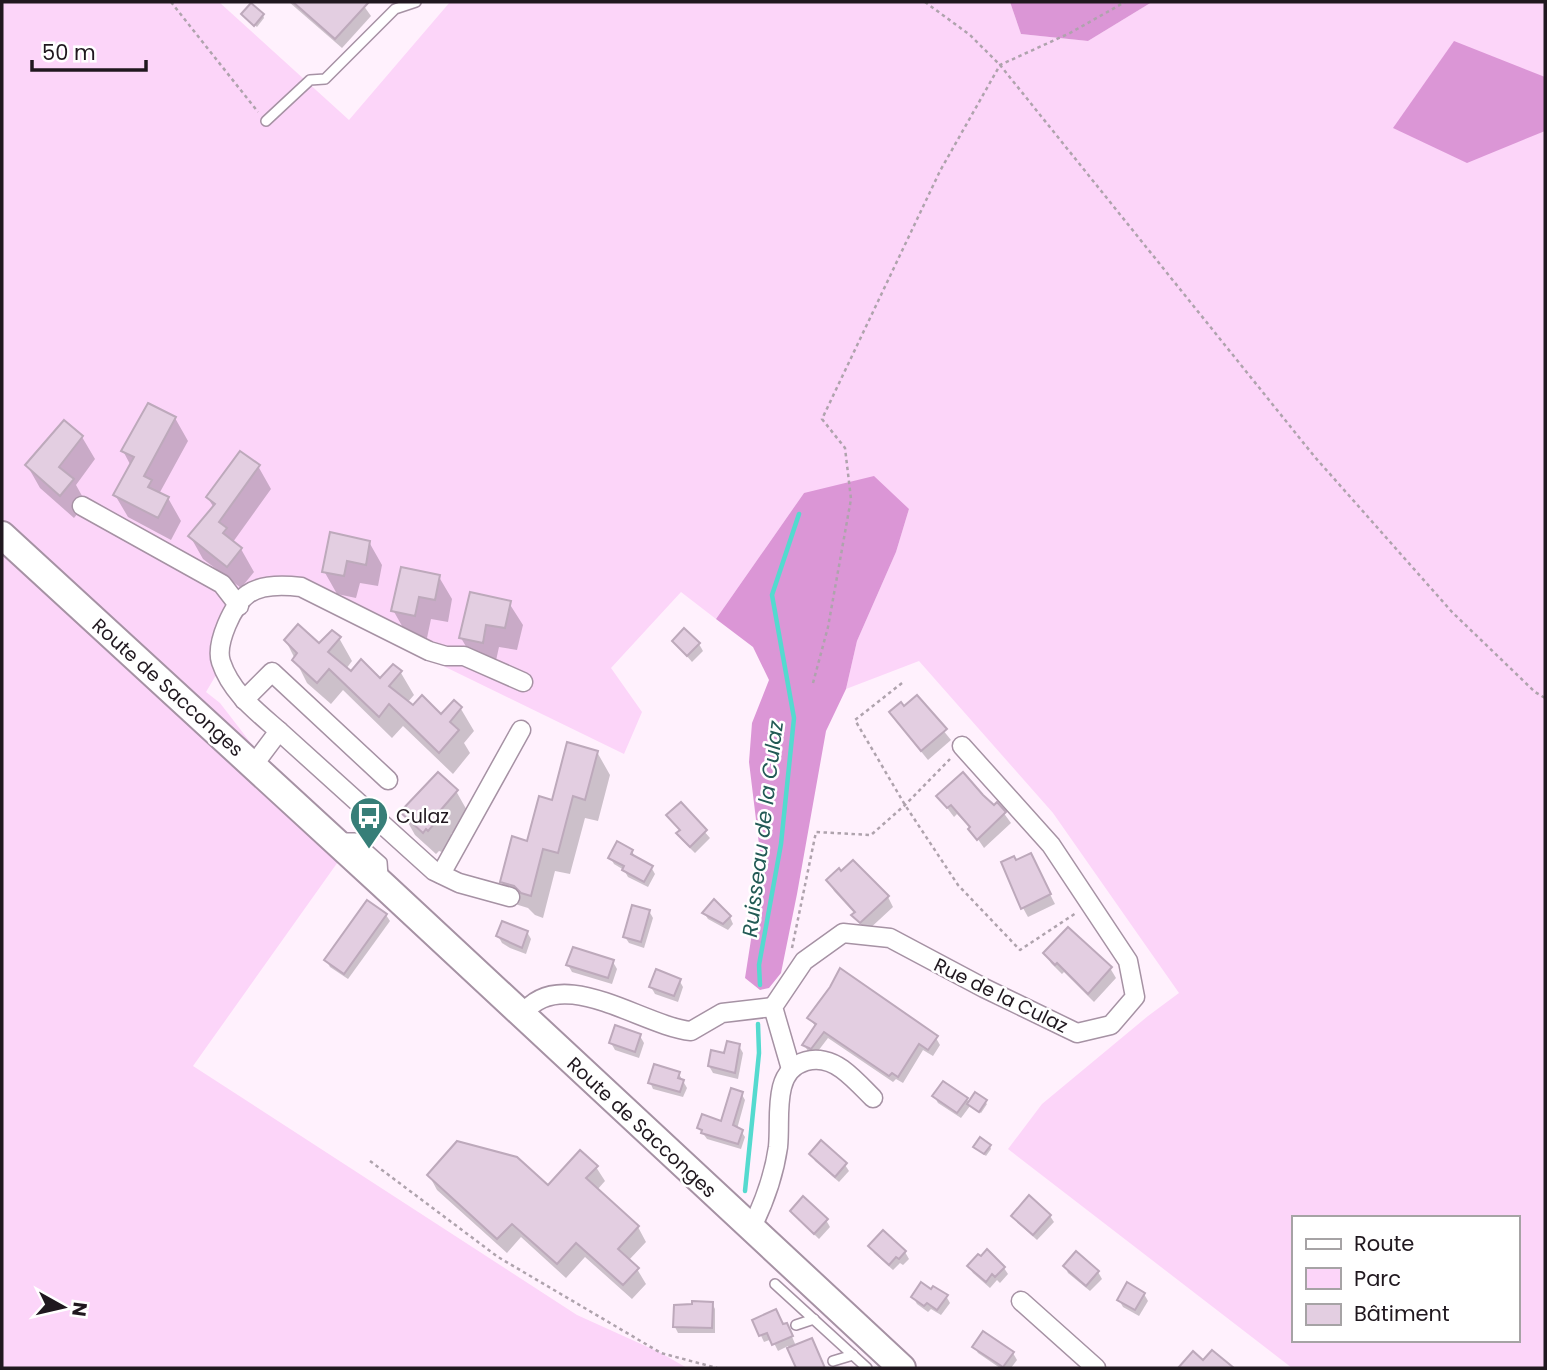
<svg xmlns="http://www.w3.org/2000/svg" width="1547" height="1370" viewBox="0 0 1547 1370" font-family="Poppins,sans-serif">
<style>
.green{fill:#fcd5f9;fill-rule:evenodd}
.forest{fill:#db96d6}
.shadow{fill:#0003}
.lines{fill:none;stroke-linecap:round;stroke-linejoin:round}
.stream{stroke:#54dacf;stroke-width:4.5}
.building{fill:#e3cee1;stroke:#bda9bb;stroke-width:2}
.lane-casing{stroke:#a692a4;stroke-width:12}
.street-casing{stroke:#a692a4;stroke-width:21}
.secondary-casing{stroke:#a692a4;stroke-width:30}
.path{stroke:#afa3ad;stroke-width:2.5;stroke-dasharray:3.5 3.5;stroke-linecap:butt}
.lane{stroke:#fff;stroke-width:9}
.street{stroke:#fff;stroke-width:18}
.secondary{stroke:#fff;stroke-width:26}
.labels{text-anchor:middle;stroke-width:5;stroke-linejoin:round;paint-order:stroke}
.street-label{font-size:19px;fill:#20181f;stroke:#fff}
.poi-label{font-size:19px;fill:#20181f;stroke:#fff;text-anchor:start}
.water-label{font-size:21px;font-style:italic;fill:#225a55;stroke:#fff}
</style>
<rect width="100%" height="100%" fill="#fff1fd"/>
<path class="green" d="M2,2h217l130,118 101,-118h560l11,32 67,7 64,-39h393v1366h-253l-284,-219 34,-45 106,-88 31,-23 -126,-180 -134,-152 -73,28 11,-48 39,-89 13,-43 -105,-16 -88,126 -35,-27 -70,76 31,44 -18,42 -353,-172 -32,26 -20,62 -13,22 14,11 120,156 -147,207 384,249 84,38 26,15h-685zM1293,1218h224v122h-224z"/>
<g class="forest">
<path d="M1010,2h142l-64,39 -67,-7z"/>
<path d="M1454,41l91,36v54l-78,32 -74,-35z"/>
<path d="M874,476l35,33 -13,43 -39,89 -11,48 -20,42 -29,163 -16,79 -12,15 -9,2 -15,-12 17,-109 -13,-107 3,-39 17,-43 -16,-33 -37,-28 88,-126z"/>
</g>
<g class="shadow">
<path d="M289,2h72l10,14 -29,32z"/>
<path d="M263,15l1,3 -7,9 -12,-10z"/>
<path d="M175,418l13,23 -29,53 9,4 13,23 -10,19 -43,-23 -13,-22 16,-29 -8,-15z"/>
<path d="M82,437l13,22 -19,26 10,18 -12,15 -34,-30 -13,-23z"/>
<path d="M258,466l13,23 -38,53 8,7 13,23 -13,16 -38,-29 -13,-23 24,-28 -6,-10z"/>
<path d="M369,542l13,23 -4,21 -18,-3 -4,15 -19,-4 -13,-23z"/>
<path d="M439,577l13,22 -4,23 -17,-3 -4,19 -21,-5 -13,-23z"/>
<path d="M509,603l14,22 -6,25 -18,-3 -4,18 -21,-5 -13,-22z"/>
<path d="M339,638l13,23 -6,8 5,4 29,7 13,-14 8,7 13,22 -7,8 6,4 28,9 13,-14 7,7 13,22 -10,12 6,10 -17,21 -50,-48 -11,12 -49,-48 -12,14 -24,-21 -21,-42 33,5z"/>
<path d="M674,641l25,3 4,7 -11,11z"/>
<path d="M916,697l35,43 -23,20 -31,-38 7,-14z"/>
<path d="M597,752l13,23 -12,46 -13,-3 -15,56 -15,-3 -12,47 -8,-3 -7,-7 -13,-4 -13,-22 52,-80z"/>
<path d="M456,791l13,23 -18,20 3,5 -12,13 -3,-1 -3,3 -21,-19 -13,-23z"/>
<path d="M938,796l56,11 3,-3 14,19 -27,25 -13,-19 -14,-15 -3,3z"/>
<path d="M680,804l30,34 -15,15 -13,-13 -3,-7 2,-2 -13,-15z"/>
<path d="M632,851l4,8 15,8 4,7 -7,13 -20,-10 -4,-7 -10,-6 -4,-7z"/>
<path d="M853,862l35,35 5,10 -27,25 -12,-17 1,-1 -21,-23 -6,-11 13,-7z"/>
<path d="M1016,862l19,3 20,39 -27,13 -5,-9z"/>
<path d="M649,911l4,7 -9,30 -15,-5 -4,-6z"/>
<path d="M704,913l26,4 3,7 -5,6 -20,-11z"/>
<path d="M386,915l4,6 -42,58 -18,-12 -4,-7z"/>
<path d="M527,932l4,7 -5,15 -16,-6 -8,-5 -4,-7z"/>
<path d="M1045,953l65,15 6,10 -22,24 -30,-30 -2,2 -11,-11z"/>
<path d="M613,962l4,7 -5,15 -40,-12 -4,-7z"/>
<path d="M679,980l4,7 -5,15 -23,-8 -4,-7z"/>
<path d="M809,1018l127,20 4,7 -7,11 -10,-6 -20,33 -7,-4 -3,3 -65,-44 -13,17 -7,-4 -4,-6 12,-18z"/>
<path d="M640,1036l4,7 -5,15 -24,-8 -4,-7z"/>
<path d="M739,1046l4,7 -5,26 -25,-6 -4,-7z"/>
<path d="M679,1074l8,14 -4,9 -30,-8 -3,-7z"/>
<path d="M741,1093l4,7 -8,29 4,2 4,6 -4,12 -34,-10 -8,-11 23,-5z"/>
<path d="M934,1096l33,3 2,5 16,-2 2,2 -6,9 -11,-7 -9,12 -23,-15z"/>
<path d="M990,1146l1,3 -5,7 -11,-9z"/>
<path d="M811,1154l34,11 4,6 -10,11 -24,-21z"/>
<path d="M596,1167l9,14 -8,9 41,37 8,15 -18,19 9,8 9,15 -14,15 -47,-42 -19,21 -45,-41 -14,16 -70,-63 -8,-15 119,12z"/>
<path d="M792,1211l34,9 4,7 -11,12 -23,-22z"/>
<path d="M1013,1216h37l4,6 -17,18 -20,-18z"/>
<path d="M870,1246l35,6 4,7 -6,6 -3,-2 -7,7 -19,-17z"/>
<path d="M1076,1254l22,18 4,7 -12,12 -22,-18 -3,-7z"/>
<path d="M969,1267l35,1 4,6 -8,9 -3,-3 -7,8 -17,-15z"/>
<path d="M931,1291l15,5 4,7 -9,12 -10,-6 -3,3 -11,-8 -4,-7z"/>
<path d="M1144,1294l4,7 -9,15 -16,-9 -4,-7z"/>
<path d="M712,1303l3,6v24h-37l-3,-6z"/>
<path d="M754,1321l29,5 7,6 6,14h18l10,22h-26l-10,-22 -10,5 -6,-12 -8,3z"/>
<path d="M974,1347l39,6 4,7 -6,8h-11l-22,-15z"/>
</g>
<g class="lines">
<g class="stream">
<path d="M760,985l-1,-20 22,-121 13,-126 -22,-123 27,-81"/>
<path d="M745,1191l14,-138 -1,-29"/>
</g>
</g>
<g class="building">
<path d="M293,2h76l-34,37z"/>
<path d="M251,3l13,11 -10,12 -13,-12z"/>
<path d="M148,403l28,14 -32,59 8,4 -4,7 21,10 -11,21 -45,-23 21,-38 -13,-6z"/>
<path d="M64,420l19,16 -24,31 15,12 -14,17 -35,-31z"/>
<path d="M240,451l20,14 -41,57 8,6 -4,5 19,15 -15,19 -39,-31 27,-32 -9,-7z"/>
<path d="M330,532l40,9 -4,24 -19,-4 -3,15 -22,-4z"/>
<path d="M401,567l39,8 -5,25 -16,-3 -4,19 -24,-5z"/>
<path d="M470,592l41,9 -6,27 -19,-3 -3,18 -24,-5z"/>
<path d="M298,624l21,19 13,-13 9,7 -13,15 23,19 10,-12 19,19 13,-14 9,7 -13,15 24,19 9,-10 19,19 13,-14 8,7 -12,15 9,8 -20,23 -50,-49 -10,13 -50,-48 -12,14 -25,-23 5,-7 -13,-13z"/>
<path d="M684,628l16,15 -13,13 -15,-15z"/>
<path d="M917,695l30,34 -26,22 -32,-39 12,-10 3,4z"/>
<path d="M567,742l31,9 -13,49 -12,-4 -15,57 -15,-4 -12,47 -10,-3 -7,-7 -14,-4 12,-46 15,5 12,-45 13,4z"/>
<path d="M438,772l20,18 -19,22 3,3 -14,16 -2,-2 -3,4 -23,-21z"/>
<path d="M963,772l20,23 11,10 3,-3 9,10 -29,28 -9,-11 2,-2 -19,-22 -4,3 -11,-12z"/>
<path d="M681,802l26,28 -17,17 -14,-14 4,-3 -14,-15z"/>
<path d="M617,841l16,9 -2,4 22,12 -9,16 -22,-12 2,-4 -16,-8z"/>
<path d="M1031,853l20,41 -30,15 -20,-47 13,-6 2,4z"/>
<path d="M853,860l36,36 -29,27 -9,-8 4,-3 -29,-32 13,-12 2,3z"/>
<path d="M714,899l17,17 -8,8 -21,-11z"/>
<path d="M367,900l20,14 -43,60 -20,-14z"/>
<path d="M632,905l18,5 -9,32 -18,-5z"/>
<path d="M502,921l26,10 -6,17 -26,-12z"/>
<path d="M1068,927l44,40 -24,27 -31,-31 -2,2 -12,-12z"/>
<path d="M573,947l41,13 -6,18 -42,-13z"/>
<path d="M840,968l98,68 -10,14 -9,-6 -21,33 -6,-4 -3,3 -65,-44 -13,17 -9,-4 14,-21 -9,-6 23,-31z"/>
<path d="M656,969l25,10 -7,17 -25,-9z"/>
<path d="M615,1025l26,9 -6,18 -26,-9z"/>
<path d="M727,1041l13,3 -5,29 -27,-7 3,-16 13,3z"/>
<path d="M654,1064l26,8 -2,6 6,2 -4,12 -32,-9z"/>
<path d="M943,1081l25,17 -11,15 -25,-17z"/>
<path d="M731,1088l12,4 -10,33 10,5 -5,14 -37,-11 1,-3 -5,-2 5,-14 19,7z"/>
<path d="M975,1092l12,8 -8,12 -12,-8z"/>
<path d="M980,1137l11,8 -7,9 -11,-7z"/>
<path d="M821,1140l26,23 -12,14 -26,-23z"/>
<path d="M457,1141l60,16 31,28 32,-35 18,16 -12,12 53,48 -21,23 21,19 -16,17 -47,-42 -19,21 -45,-40 -15,15 -70,-64z"/>
<path d="M1029,1195l22,20 -18,20 -22,-19z"/>
<path d="M803,1196l25,23 -14,15 -24,-23z"/>
<path d="M883,1230l23,21 -7,8 -3,-2 -7,8 -21,-19z"/>
<path d="M987,1249l18,18 -10,10 -3,-3 -6,8 -19,-16 11,-12 3,2z"/>
<path d="M1076,1251l23,20 -13,15 -23,-20z"/>
<path d="M921,1282l10,7 2,-3 15,9 -11,15 -10,-7 -3,3 -13,-9z"/>
<path d="M1127,1282l18,11 -10,17 -18,-10z"/>
<path d="M692,1301l21,1 -1,26 -39,-1 1,-22 18,-1z"/>
<path d="M776,1309l7,15 4,-1 6,13 -21,9 -5,-12 -8,3 -7,-16z"/>
<path d="M983,1331l31,21 -11,15 -31,-20z"/>
<path d="M812,1338l13,30h-29l-9,-20z"/>
<path d="M1212,1350l22,18h-56l15,-17 10,9z"/>
</g>
<g class="lines">
<g class="lane-casing">
<g id="lane">
<path d="M266,121l44,-41 15,-1 70,-70 21,-7"/>
<path d="M342,838h13l27,24 1,14"/>
<path d="M775,1284l92,84"/>
<path d="M796,1325l18,-6"/>
<path d="M833,1361l20,-6"/>
</g>
</g>
<g class="street-casing">
<g id="street">
<path d="M82,506l140,78 17,22"/>
<path d="M244,700l28,-28 116,108"/>
<path d="M279,731l155,140 25,12 51,14"/>
<path d="M258,759l21,-28c-24,-21 -48,-39 -58,-69 -6,-18 12,-58 27,-68 14,-10 37,-9 53,-7l128,64 17,5h18l59,26"/>
<path d="M441,874l80,-144"/>
<path d="M522,1015c38,-53 120,11 169,16l31,-18 51,-6"/>
<path d="M791,1069l-18,-62 31,-46 39,-28 47,5 94,50 93,45 34,-8 24,-28 -7,-36 -77,-116 -89,-99"/>
<path d="M751,1229c13,-26 23,-54 27,-82 2,-20 -1,-40 4,-60 7,-28 37,-35 60,-18 11,8 21,19 31,29"/>
<path d="M1021,1301l75,67"/>
</g>
</g>
<g class="secondary-casing">
<path id="secondary" d="M2,535l381,350 519,483"/>
</g>
<g class="path">
<path d="M171,2l87,110"/>
<path d="M925,2l45,33 30,30 314,391 138,156 83,80 10,6"/>
<path d="M813,683l15,-56 23,-128 -6,-51 -23,-29 118,-248 60,-106 70,-32 55,-31"/>
<path d="M902,683l-47,37 50,85 53,80 62,65 56,-37"/>
<path d="M792,948l24,-116 55,3 34,-30 45,-46"/>
<path d="M370,1161l128,96 163,96 56,15"/>
</g>
<use href="#lane" class="lane"/>
<use href="#street" class="street"/>
<use href="#secondary" class="secondary"/>
</g>
<defs>
<g id="bus-pin" transform="scale(2.0125)"><path d="M0 17L-7.5 6A9.5 9.5 0 1 1 7.5 6Z" fill="#377e78" stroke="#fff"/><path d="M-5-6H5V4H4V6H2V4H-2V6H-4V4H-5ZM-3.5-4V0h7V-4ZM-3.5 1.2v1.5H-2V1.2ZM2 1.2v1.5H3.5V1.2Z" fill="#fff"/></g>
</defs>
<g fill-rule="evenodd">
<use href="#bus-pin" x="369" y="816"/>
</g>
<g class="labels">
<g class="street-label">
<text transform="translate(168 687) rotate(42)" y="7">Route de Sacconges</text>
<text transform="translate(1001 995) rotate(26)" y="7">Rue de la Culaz</text>
<text transform="translate(642 1127) rotate(43)" y="7">Route de Sacconges</text>
</g>
<g class="poi-label">
<text x="396" y="823">Culaz</text>
</g>
<g class="water-label">
<text transform="translate(763 829) rotate(-83)" y="7">Ruisseau de la Culaz</text>
</g>
</g>
<rect width="1547" height="1370" fill="none" stroke="#20181f" stroke-width="7"/>
<rect x="1292" y="1216" width="228" height="126" fill="#ffffff" stroke="#a6a3a5" stroke-width="2"/>
<rect x="1306" y="1239" width="35" height="10" fill="#ffffff" stroke="#a6a3a5" stroke-width="2"/>
<text x="1354" y="1251" font-size="21" fill="#20181f">Route</text>
<rect x="1306" y="1268" width="35" height="21" fill="#fcd5f9" stroke="#a6a3a5" stroke-width="2"/>
<text x="1354" y="1286" font-size="21" fill="#20181f">Parc</text>
<rect x="1306" y="1304" width="35" height="21" fill="#e3cee1" stroke="#a6a3a5" stroke-width="2"/>
<text x="1354" y="1321" font-size="21" fill="#20181f">Bâtiment</text>
<g transform="translate(63 1307) rotate(98)" stroke="#ffffff" stroke-width="5" paint-order="stroke">
<path d="M0-5L12 26L0 18L-12 26Z" fill="#20181f"/>
<text y="-10" font-size="19" font-weight="bold" text-anchor="middle" fill="#20181f">N</text>
</g>
<path d="M32 60v10h114v-10" fill="none" stroke="#20181f" stroke-width="3.5"/>
<text x="42" y="60" font-size="21" fill="#20181f" stroke="#ffffff" stroke-width="5" paint-order="stroke">50 m</text>
</svg>
